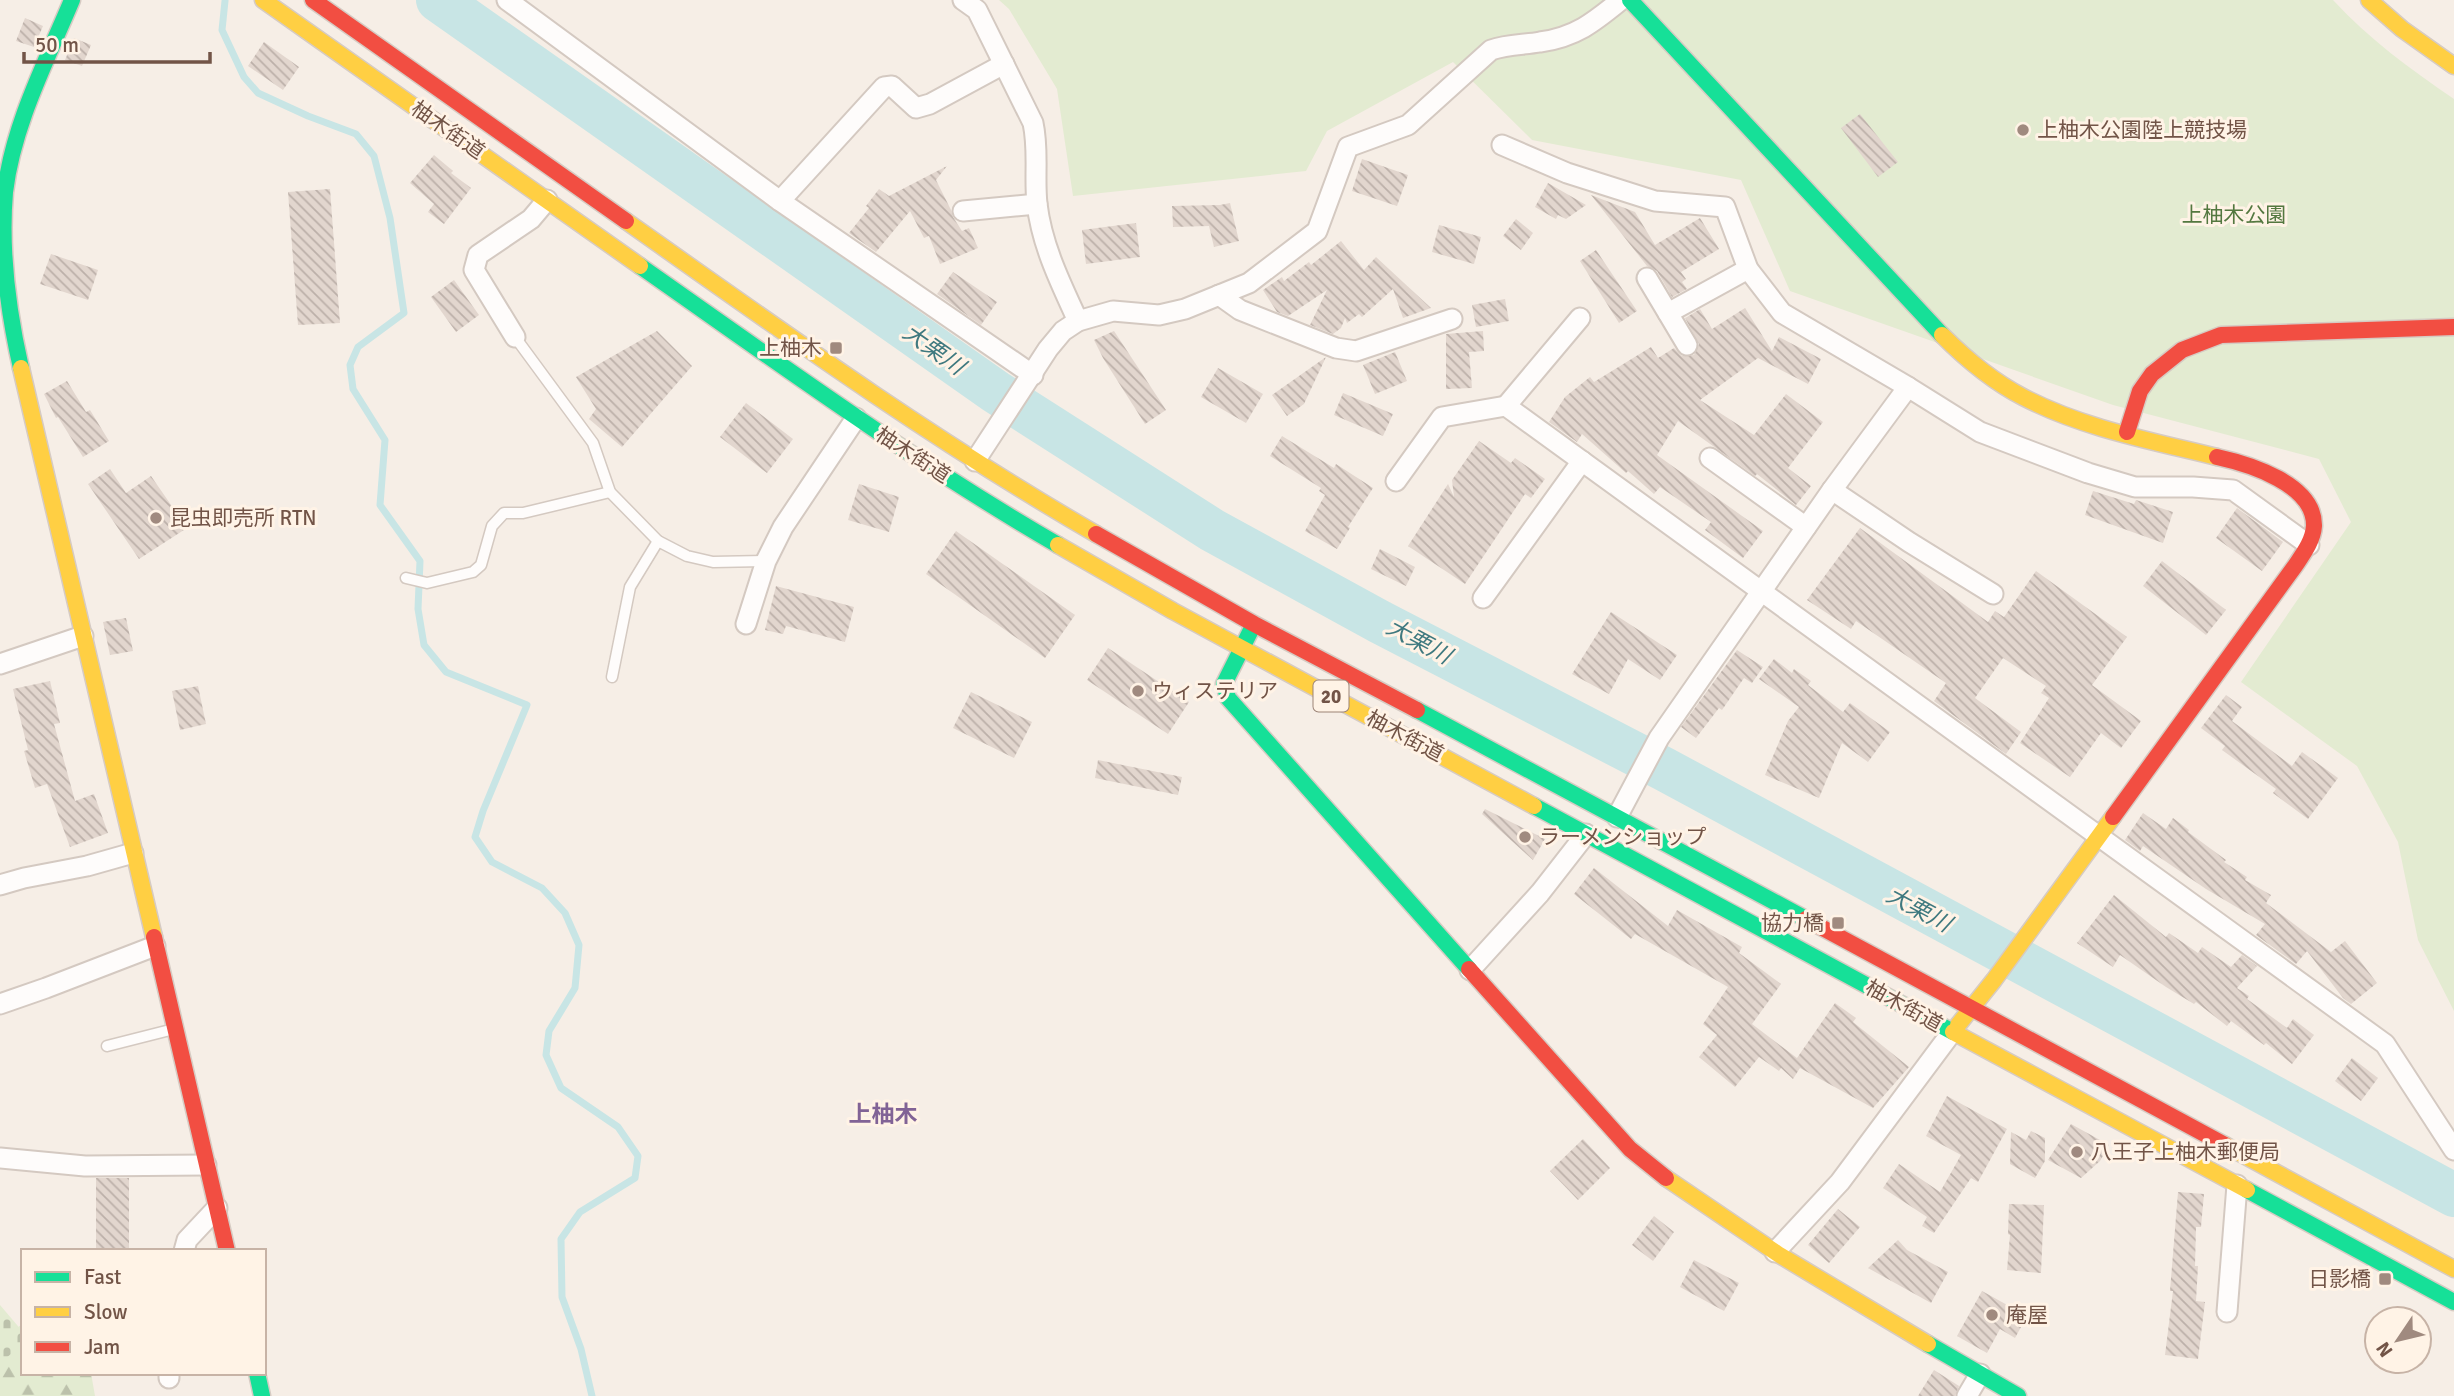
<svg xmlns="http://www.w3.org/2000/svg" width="2454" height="1396" viewBox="0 0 2454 1396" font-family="Signika,'Noto Sans JP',sans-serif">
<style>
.forest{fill:url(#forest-firs)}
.cemetery{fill:url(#cemetery-stones)}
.park{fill:#e3ebd1}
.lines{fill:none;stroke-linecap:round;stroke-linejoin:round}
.stream{stroke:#c8e5e5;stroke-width:7}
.river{stroke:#c8e5e5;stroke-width:44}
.building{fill:url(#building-back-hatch)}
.lane-casing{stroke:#d4c9c1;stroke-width:13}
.street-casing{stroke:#d4c9c1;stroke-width:23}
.fast-casing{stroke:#d6cbc3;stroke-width:19}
.slow-casing{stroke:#d6cbc3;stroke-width:19}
.jam-casing{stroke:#d6cbc3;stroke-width:19}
.lane{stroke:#fefcfb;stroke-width:10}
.street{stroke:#fefcfb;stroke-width:19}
.fast{stroke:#16e098;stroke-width:16}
.slow{stroke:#ffcf43;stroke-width:16}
.jam{stroke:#f24e42;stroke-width:16}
.poi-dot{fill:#a08a7f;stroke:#fff3e6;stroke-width:2.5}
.labels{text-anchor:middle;stroke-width:6;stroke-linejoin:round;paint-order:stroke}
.shield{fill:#fff3e6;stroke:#9c8477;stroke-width:2}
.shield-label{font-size:19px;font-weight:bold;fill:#725447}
.street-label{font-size:21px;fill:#725447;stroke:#fff3e6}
.poi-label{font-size:21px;fill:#725447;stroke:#fff3e6;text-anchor:start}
.park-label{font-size:21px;fill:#547840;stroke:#fff3e6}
.water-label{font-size:23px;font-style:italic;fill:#3f797f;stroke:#fff3e6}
.neighbourhood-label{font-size:23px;font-weight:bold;fill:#816396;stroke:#fff3e6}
</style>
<defs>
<pattern id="forest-firs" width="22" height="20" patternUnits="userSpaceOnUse" patternTransform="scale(1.75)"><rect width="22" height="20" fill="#e3ebd1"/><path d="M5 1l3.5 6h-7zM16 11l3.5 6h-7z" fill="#bcc1ab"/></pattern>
<pattern id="cemetery-stones" width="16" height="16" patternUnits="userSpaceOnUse" patternTransform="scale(1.75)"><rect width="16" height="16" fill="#e3ebd1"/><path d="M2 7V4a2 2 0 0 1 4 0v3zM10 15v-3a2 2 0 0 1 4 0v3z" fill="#bcc1ab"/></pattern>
<pattern id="building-back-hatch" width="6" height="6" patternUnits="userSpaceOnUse" patternTransform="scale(1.75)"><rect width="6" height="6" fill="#e2d6ce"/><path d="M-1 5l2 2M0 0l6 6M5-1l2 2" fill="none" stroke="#bcb0a9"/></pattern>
</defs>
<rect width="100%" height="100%" fill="#f6eee6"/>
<path class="forest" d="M23,1323v50h68l4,23h-95v-53z"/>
<path class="cemetery" d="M0,1305l23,27v12l-23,19z"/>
<path class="park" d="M999,0h1334c36,39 77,69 121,99v912l-36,-71 -20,-98 -41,-76 -116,-84 110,-160 -32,-63 -206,-54 -323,-114 -49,-111 -209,-40 -79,-78 -126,69 -21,40 -233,25 -16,-107 -48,-80z"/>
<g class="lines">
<path class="stream" d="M225,1l-3,29 22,47 14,16 50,23 48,18 18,22 16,62 14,95 -46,34 -8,18 3,24 32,51 -5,65 40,56 -2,48 6,36 22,27 81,33 -44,106 -8,26 17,25 50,26 23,25 14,32 -4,43 -26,43 -3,24 15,33 57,39 20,29 -3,22 -55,34 -19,27 1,58 19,52 11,47"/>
<path class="river" d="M438,0l558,392 216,138 168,92 284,147 790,426"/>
</g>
<g class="building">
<path d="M25,18l18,8 -9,21 -18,-6z"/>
<path d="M74,38l17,7 -9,21 -17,-6z"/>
<path d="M264,42l35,25 -16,23 -35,-24z"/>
<path d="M1860,114l38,48 -20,15 -37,-49z"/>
<path d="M434,155l19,16 -2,2 20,15 -27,36 -16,-12 6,-8 -24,-21z"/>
<path d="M1362,159l46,16 -11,31 -45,-15z"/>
<path d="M947,166l-11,14 15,30 2,7 9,14 7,-3 9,20 -38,16 -11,-28 -5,2 -14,-27 -34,41 -27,-19 20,-25 -3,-2 13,-17 10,7z"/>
<path d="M1548,183l38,22 -20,14 -8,-4 -2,4 -21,-12z"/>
<path d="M330,189l10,134 -42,2 -10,-133z"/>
<path d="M1591,195l44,17 20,33 45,-27 19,31 -38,23 5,7 -4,3 5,7 -15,8 -15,-26 -10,-5z"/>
<path d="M1230,203l9,38 -25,6 -5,-21 -36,1 -1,-21 48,-1z"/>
<path d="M1516,219l17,14 -12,17 -18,-14z"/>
<path d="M1136,223l4,34 -54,7 -4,-34z"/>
<path d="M1439,225l42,12 -7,27 -42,-12z"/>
<path d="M1341,241l23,29 12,-13 55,51 -28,10 -10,-29 -31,28 -3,-3 -12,9 -2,-5 -4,10 -8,6 -23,-9 17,-35 -39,26 -11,-4 -14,-22 19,-13 2,4 25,-19 2,3z"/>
<path d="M1596,250l41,61 -18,12 -39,-62z"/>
<path d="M51,254l47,16 -10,30 -48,-16z"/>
<path d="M953,272l44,30 -16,23 -44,-31z"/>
<path d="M454,280l25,35 -23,17 -25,-35z"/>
<path d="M1505,299l4,22 -33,6 -4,-22z"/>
<path d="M1745,308l27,43 7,-14 42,22 -13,25 -50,-26 -58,42 54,35 32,-41 37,28 -35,46 23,18 -15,19 -39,-31 -2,2 -77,-55 -21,34 106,76 -20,27 -38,-28 6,-8 -51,-35 -6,7 -26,-23 -2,2 -44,-39 -5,8 -28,-20 16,-25 25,-20 4,5 57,-35 7,11 16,-10 8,8 12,-1 5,-11 -14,-26 2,-1 13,-8 12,20z"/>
<path d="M657,331l35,35 -70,81 -33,-28 7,-10 -20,-32z"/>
<path d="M1114,331l52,79 -21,14 -42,-66 -9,-18z"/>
<path d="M1483,331l1,20 -15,1 3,36 -26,1v-55z"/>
<path d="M1395,352l12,29 -32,13 -12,-29z"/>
<path d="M1326,357l-22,47 -17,12 -15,-21z"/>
<path d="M1218,368l45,26 -17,29 -45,-26z"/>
<path d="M67,381l19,31 4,-2 19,31 -26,16 -25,-40 -2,1 -12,-24z"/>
<path d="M1343,393l50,21 -10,22 -49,-21z"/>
<path d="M746,403l47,36 -26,34 -47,-36z"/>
<path d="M1282,436l52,32 2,-4 37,24 -25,39 2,1 -13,21 -32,-18 20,-36 -6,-4 2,-3 -51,-32z"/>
<path d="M1479,441l32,22 4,-5 30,21 -14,19 -6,-4 -60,90 -57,-38 40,-62 6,13 -2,-17z"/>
<path d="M110,469l16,24 25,-17 36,52 -48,31 -51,-75z"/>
<path d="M859,484l40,13 -10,35 -41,-12z"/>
<path d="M2093,491l41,13 2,-4 37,12 -10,31 -78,-28z"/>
<path d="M2237,508l46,34 -21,29 -46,-33z"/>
<path d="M1860,528l128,94 7,-11 9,6 32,-46 91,66 -35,48 49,36 -20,27 -20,-15 -31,44 -50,-34 29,-45 -8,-5 5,-7 -43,-28 -28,40 46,34 -15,22 -72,-53 12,-18 -90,-62 -5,8 -44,-29z"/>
<path d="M956,531l119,84 -30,43 -119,-84z"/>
<path d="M1380,549l35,18 -9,19 -35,-17z"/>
<path d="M2162,561l64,49 -20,25 -63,-49z"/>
<path d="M776,586l78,21 -9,35 -59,-16 -3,8 -18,-4z"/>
<path d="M1611,612l66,43 -17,25 -32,-21 -19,35 -37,-20z"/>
<path d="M126,618l7,33 -23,4 -7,-33z"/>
<path d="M1108,648l81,54 -21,32 -81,-54z"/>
<path d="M1737,650l26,17 -11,16 -8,-5 -22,32 -3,-2 -23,30 -15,-11z"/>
<path d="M1774,659l18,14 2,-4 17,12 -3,4 35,27 7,-9 40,29 -22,30 -26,-19 -23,55 -54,-23 23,-54 11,-14 -40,-28z"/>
<path d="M50,681l10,42 -6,1 21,77 19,-7 14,39 -38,14 -23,-63 -12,4 -11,-37 4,-1 -15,-61z"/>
<path d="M198,686l8,38 -26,6 -8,-39z"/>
<path d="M971,692l61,30 -18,36 -61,-30z"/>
<path d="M2226,695l16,12 -10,14 60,45 10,-14 36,26 -30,41 -35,-26 3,-4 -54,-39 3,-4 -24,-18z"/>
<path d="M1098,760l84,17 -4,18 -83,-17z"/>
<path d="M1485,809l60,30 -12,21 -51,-46z"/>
<path d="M2143,813l23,16 7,-11 16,12 -1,2 38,28 -2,2 23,15 -2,3 26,15 -5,8 65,49 14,-11 32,42 -26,21 -8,-6 -36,-47 -11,13 -40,-29 9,-11 -59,-35 -63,-43 -3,5 -15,-11z"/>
<path d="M1594,868l74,58 9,-16 65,37 -3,6 42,31 -29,40 45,34 38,-55 21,15 -3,4 56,45 -36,41 -73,-40 -7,11 -12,-11 -2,3 -20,-14 -24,30 -36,-30 18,-22 -14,-11 25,-37 -93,-53 -4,5 -57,-45z"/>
<path d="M2114,895l52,42 3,-4 29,20 4,-6 29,20 11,-12 15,11 -20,22 12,8 -2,3 40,29 6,-9 21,16 -22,29 -26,-21 -2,2 -33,-24 -4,5 -31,-24 -2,2 -28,-17 -46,-32 -7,12 -36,-24z"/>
<path d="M2352,1058l26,20 -17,23 -26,-20z"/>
<path d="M1947,1096l60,33 -29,53 -7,-4 -37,55 -12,-7 5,-9 -44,-29 16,-24 41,28 21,-37 -35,-19z"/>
<path d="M2071,1124l38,21 -9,16 -19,17 -33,-18z"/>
<path d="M2031,1131l14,7v23l-10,17 -25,-14 1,-32 15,8z"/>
<path d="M1583,1139l27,29 -32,32 -28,-29z"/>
<rect x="96" y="1178" width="33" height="73"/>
<path d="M2178,1192l26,2 -3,33h-5l-1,39h3l-2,35 9,1 -7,57 -33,-4 8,-64h-3z"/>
<path d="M2009,1204l35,1 -3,68 -34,-3 3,-35 -2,-1z"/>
<path d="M1838,1209l22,18 -31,36 -21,-18z"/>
<path d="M1654,1216l20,16 -21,29 -21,-16z"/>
<path d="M1898,1240l9,10 41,22 -17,31 -63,-35z"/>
<path d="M1694,1260l45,23 -15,28 -44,-24z"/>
<path d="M1982,1291l45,25 -12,22 -15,-9 -13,24 -30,-17z"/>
<path d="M1934,1370l25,16 -4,10h-37z"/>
</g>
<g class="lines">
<g class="lane-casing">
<g id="lane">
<path d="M515,337l78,106 17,49 48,49 29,15 26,6 53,-1"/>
<path d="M406,578l21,5 46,-11 8,-7 11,-39 12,-13h19l87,-21"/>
<path d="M612,677l18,-90 28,-46"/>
<path d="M107,1046l67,-17"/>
</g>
</g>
<g class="street-casing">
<g id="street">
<path d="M507,0l273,201 253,174"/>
<path d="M963,0l14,10 56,113c6,27 1,53 4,81 5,42 24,80 41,117"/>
<path d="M1502,145l65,28 88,28 70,6 23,62 34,44 126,74 72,45 108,41 47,14h58l40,3 76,55"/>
<path d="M780,201l104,-114 8,-1 24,22 14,-4 74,-40"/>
<path d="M963,211l74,-7"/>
<path d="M1647,278l40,67"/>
<path d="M1219,295l21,15 96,38 20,3 96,-32"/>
<path d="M1668,313l80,-44"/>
<path d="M515,337l-41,-67 4,-15 53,-36 16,-19"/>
<path d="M1506,406l74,-88"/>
<path d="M1710,458l96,69"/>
<path d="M975,461l73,-112 15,-18 15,-10 35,-10 46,4 26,-6 64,-26 68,-52 31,-84 60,-22 83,-75c17,-6 32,-5 49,-8 36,-5 54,-20 81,-42"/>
<path d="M1396,481l46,-64 64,-11 879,638 69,106"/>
<path d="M1832,490l77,52 84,52"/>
<path d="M1483,598l99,-137"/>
<path d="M746,624l20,-63 17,-34 73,-109"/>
<path d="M0,664l83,-28"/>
<path d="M1617,817l42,-79 173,-248 76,-103"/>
<path d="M0,885l24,-7 63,-12 46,-13"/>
<path d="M1470,970l70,-77 46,-59"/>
<path d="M0,1004l46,-16 109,-42"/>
<path d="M0,1158l85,8 121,-1"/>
<path d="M184,1251l3,-11 30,-32"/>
<path d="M1775,1252l65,-70 112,-150"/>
<path d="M2227,1312l10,-127"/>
<path d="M169,1378v-5"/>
<path d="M1967,1396l13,-22"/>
</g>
</g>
<g class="fast-casing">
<g id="fast">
<path d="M1630,0l312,335"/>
<path d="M640,266c137,96 273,195 418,279"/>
<path d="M21,368c-13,-57 -21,-117 -16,-176 8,-67 41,-130 67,-192"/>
<path d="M1251,630l-27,54 4,14 241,271"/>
<path d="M1417,710l389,209"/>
<path d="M1534,806l419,226"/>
<path d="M2247,1190l207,112"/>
<path d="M1928,1344l90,52"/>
<path d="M257,1373l5,23"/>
</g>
</g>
<g class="slow-casing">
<g id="slow">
<path d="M263,0l377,266"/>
<path d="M2369,0l33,29 52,37"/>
<path d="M626,221c154,109 307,219 470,313"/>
<path d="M1942,335c24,24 50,46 81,62 59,31 129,44 194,60"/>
<path d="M21,368l133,569"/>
<path d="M1058,545l115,66 361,195"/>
<path d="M1958,1025l36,-45 119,-163"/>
<path d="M1953,1032l294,158"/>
<path d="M2225,1145l229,124"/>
<path d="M1666,1178l112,76 150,90"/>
</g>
</g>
<g class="jam-casing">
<g id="jam">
<path d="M313,0l313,221"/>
<path d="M2127,432l13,-41 12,-17 30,-24 39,-15 233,-8"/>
<path d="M1096,534l158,90 163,86"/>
<path d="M2113,817l182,-251c8,-12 18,-25 19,-40 1,-42 -65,-62 -97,-69"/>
<path d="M1806,919l419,226"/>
<path d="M154,937l73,314"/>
<path d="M1469,969l161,180 36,29"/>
</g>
</g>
<use href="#lane" class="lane"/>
<use href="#street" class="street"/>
<use href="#fast" class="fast"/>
<use href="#slow" class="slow"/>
<use href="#jam" class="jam"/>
</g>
<g class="poi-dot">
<circle cx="2023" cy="130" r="7"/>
<rect x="829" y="341" width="14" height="14" rx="3.5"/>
<circle cx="156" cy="518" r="7"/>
<circle cx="1138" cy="691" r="7"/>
<circle cx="1525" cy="837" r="7"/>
<rect x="1831" y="916" width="14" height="14" rx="3.5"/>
<circle cx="2077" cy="1152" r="7"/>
<rect x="2378" y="1272" width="14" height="14" rx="3.5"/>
<circle cx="1992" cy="1315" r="7"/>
</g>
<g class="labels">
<rect class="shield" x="1313.5" y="680.5" width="35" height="31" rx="5"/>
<g class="shield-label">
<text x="1331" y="703">20</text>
</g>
<g class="street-label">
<text transform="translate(448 130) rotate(35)" y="7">柚木街道</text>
<text transform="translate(913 455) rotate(33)" y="7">柚木街道</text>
<text transform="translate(1405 736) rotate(28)" y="7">柚木街道</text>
<text transform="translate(1904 1006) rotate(29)" y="7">柚木街道</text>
</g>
<g class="poi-label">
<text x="2037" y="137">上柚木公園陸上競技場</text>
<text x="822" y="355" text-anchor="end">上柚木</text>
<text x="170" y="525">昆虫即売所 RTN</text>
<text x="1152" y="698">ウィステリア</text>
<text x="1539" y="844">ラーメンショップ</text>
<text x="1824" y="930" text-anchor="end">協力橋</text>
<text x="2091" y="1159">八王子上柚木郵便局</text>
<text x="2371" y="1286" text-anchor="end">日影橋</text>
<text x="2006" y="1322">庵屋</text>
</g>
<g class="park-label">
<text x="2234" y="222">上柚木公園</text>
</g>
<g class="water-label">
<text transform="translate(934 349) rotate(35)" y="8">大栗川</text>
<text transform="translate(1419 641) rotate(28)" y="8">大栗川</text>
<text transform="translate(1919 909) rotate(28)" y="8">大栗川</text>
</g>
<g class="neighbourhood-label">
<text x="883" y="1122">上柚木</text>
</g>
</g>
<rect x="21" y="1249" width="245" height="126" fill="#fff3e6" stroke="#c7b3a6" stroke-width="2"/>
<rect x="35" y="1272" width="35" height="10" fill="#16e098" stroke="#c7b3a6" stroke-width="2"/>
<text x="84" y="1284" font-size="21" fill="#725447">Fast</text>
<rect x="35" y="1307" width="35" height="10" fill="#ffcf43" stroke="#c7b3a6" stroke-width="2"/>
<text x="84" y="1319" font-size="21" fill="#725447">Slow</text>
<rect x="35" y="1342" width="35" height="10" fill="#f24e42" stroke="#c7b3a6" stroke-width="2"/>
<text x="84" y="1354" font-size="21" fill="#725447">Jam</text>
<g transform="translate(2398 1340) rotate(235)"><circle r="33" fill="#fff3e6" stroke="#c7b3a6" stroke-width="2"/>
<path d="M0-5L12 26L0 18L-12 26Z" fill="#a08a7f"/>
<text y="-10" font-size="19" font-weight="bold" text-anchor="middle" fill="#725447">N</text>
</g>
<path d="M24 52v10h186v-10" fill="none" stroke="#725447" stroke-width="3.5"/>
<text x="35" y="52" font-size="21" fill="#725447" stroke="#fff3e6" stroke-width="5" paint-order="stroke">50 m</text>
</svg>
